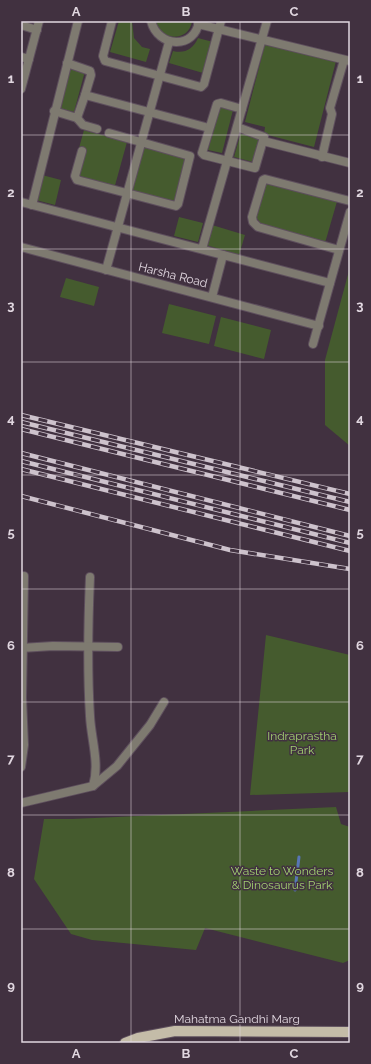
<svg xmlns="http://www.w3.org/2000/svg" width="371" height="1064" viewBox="0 0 371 1064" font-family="Raleway,sans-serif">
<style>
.green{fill:#455b2e}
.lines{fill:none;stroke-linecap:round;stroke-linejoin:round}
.stream{stroke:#5875b6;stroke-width:3}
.street-casing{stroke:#5e4f5d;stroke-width:10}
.primary-casing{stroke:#5e4f5d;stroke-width:12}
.street{stroke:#7e7a70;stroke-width:8}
.primary{stroke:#c4bca8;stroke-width:10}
.rail-casing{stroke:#cdc2cc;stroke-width:4.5}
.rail{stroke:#413140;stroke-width:3;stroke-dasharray:9;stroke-linecap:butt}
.grid{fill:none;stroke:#e1d7e0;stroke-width:1;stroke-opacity:0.55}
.labels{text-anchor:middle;stroke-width:3;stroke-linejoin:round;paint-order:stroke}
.street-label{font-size:12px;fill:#e1d7e0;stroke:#413140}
.park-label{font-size:12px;fill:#a2d170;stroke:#413140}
.neatline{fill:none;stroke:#e1d7e0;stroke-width:1.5}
.grid-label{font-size:13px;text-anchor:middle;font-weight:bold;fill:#e1d7e0}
</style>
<rect width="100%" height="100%" fill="#413140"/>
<g class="green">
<path d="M119,21h13l2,17 8,9 8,2 -4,13 -36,-10z"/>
<path d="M155,21h37c-3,22 -33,20 -37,0z"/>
<path d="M198,38l15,4 -10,31 -34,-10 4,-12c12,3 20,-2 25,-13z"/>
<path d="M265,44l71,17 -22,86 -50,-13 1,-7 -20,-5z"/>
<path d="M69,67l16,4 -11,41 -16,-4z"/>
<path d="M220,107l13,3 -11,43 -14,-3z"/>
<path d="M84,130l43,12 -13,47 -43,-12z"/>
<path d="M241,132l19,5 -7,25 -19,-5z"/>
<path d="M145,145l43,12 -13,47 -43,-12z"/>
<path d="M42,175l19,5 -6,25 -19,-5z"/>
<path d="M270,180l68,18 -13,45 -64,-19 -10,-14 5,-21 4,-6z"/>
<path d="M179,217l24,6 -5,19 -24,-6z"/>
<path d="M212,225l33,10 -6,20 -33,-10z"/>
<path d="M350,267v179l-25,-21v-65z"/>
<path d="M66,278l33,9 -5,19 -34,-9z"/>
<path d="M169,304l47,12 -7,28 -47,-11z"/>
<path d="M221,317l50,13 -7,29 -50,-13z"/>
<path d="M266,635l84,20v137l-100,3z"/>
<path d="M336,807l5,17 9,3v133l-7,3 -138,-35 -9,22 -104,-10 -21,-6 -37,-55 10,-60h28z"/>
</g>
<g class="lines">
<path class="stream" d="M295,890l4,-33"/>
<g class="street-casing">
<g id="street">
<path d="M112,21l-9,35 2,5 96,26 3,-3 17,-63"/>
<path d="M151,21c7,27 44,29 48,0"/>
<path d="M198,24l152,37"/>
<path d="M21,25l16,5"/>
<path d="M21,57l8,2"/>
<path d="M67,63l23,8 1,4 -6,20"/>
<path d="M21,89l18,-68"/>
<path d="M54,111l23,7 8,-23 124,33"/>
<path d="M77,118l6,7 14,4"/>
<path d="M237,127l27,10 -9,31 -51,-13 -2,-2 15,-49 4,-1 21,6"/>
<path d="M263,141l87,22"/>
<path d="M82,151l-7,25 2,4 99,26 2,-2 12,-48 -81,-23"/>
<path d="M322,157l10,-43 -2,-6 14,-48"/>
<path d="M21,202l309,81"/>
<path d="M32,205l46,-184"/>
<path d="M21,247l298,79"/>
<path d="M202,249l65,-228"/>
<path d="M339,250l-81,-23 -5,-5 -1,-5 11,-37 2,-1 85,22"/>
<path d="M106,270l63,-228"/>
<path d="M212,297l11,-42"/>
<path d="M313,344l37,-132"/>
<path d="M90,577c-2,47 -3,92 0,139 1,23 10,47 3,70"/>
<path d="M21,648l32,-2 65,1"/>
<path d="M21,767l3,-22 -2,-47 2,-122"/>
<path d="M21,803l72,-17 24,-20 33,-41 14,-23"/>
</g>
</g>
<g class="primary-casing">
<path id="primary" d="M125,1043l13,-5 37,-7 175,1"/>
</g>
<use href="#street" class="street"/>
<use href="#primary" class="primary"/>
<g class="rail-casing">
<g id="rail">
<path d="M21,415l329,79"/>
<path d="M21,422l329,80"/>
<path d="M21,429l329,81"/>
<path d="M21,453l329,83"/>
<path d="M21,461l329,82"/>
<path d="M21,469l329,82"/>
<path d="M21,496l209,54 120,19"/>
</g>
</g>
<use href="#rail" class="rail"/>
</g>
<path class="grid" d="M131,21v1022M240,21v1022M21,135h329M21,249h329M21,362h329M21,475h329M21,589h329M21,702h329M21,815h329M21,929h329"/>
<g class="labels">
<g class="street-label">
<text transform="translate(173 275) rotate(14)" y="4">Harsha Road</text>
<text x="237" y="1023">Mahatma Gandhi Marg</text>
</g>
<g class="park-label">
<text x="302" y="740">Indraprastha<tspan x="302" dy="14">Park</tspan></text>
<text x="282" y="875">Waste to Wonders<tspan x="282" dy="14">&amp; Dinosaurus Park</tspan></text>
</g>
</g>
<rect width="371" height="1064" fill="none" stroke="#413140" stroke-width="44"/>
<rect x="22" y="22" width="327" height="1020" class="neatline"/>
<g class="grid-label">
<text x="76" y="16">A</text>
<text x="186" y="16">B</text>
<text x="294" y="16">C</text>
<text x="11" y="83">1</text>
<text x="360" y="83">1</text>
<text x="11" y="197">2</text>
<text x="360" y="197">2</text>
<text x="11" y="310">3</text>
<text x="360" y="310">3</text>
<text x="11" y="423">4</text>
<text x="360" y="423">4</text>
<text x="11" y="537">5</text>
<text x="360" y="537">5</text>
<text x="11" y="650">6</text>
<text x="360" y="650">6</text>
<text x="11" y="763">7</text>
<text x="360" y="763">7</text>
<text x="11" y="877">8</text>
<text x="360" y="877">8</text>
<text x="11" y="990">9</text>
<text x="360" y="990">9</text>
<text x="76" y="1058">A</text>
<text x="186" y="1058">B</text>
<text x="294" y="1058">C</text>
</g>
</svg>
